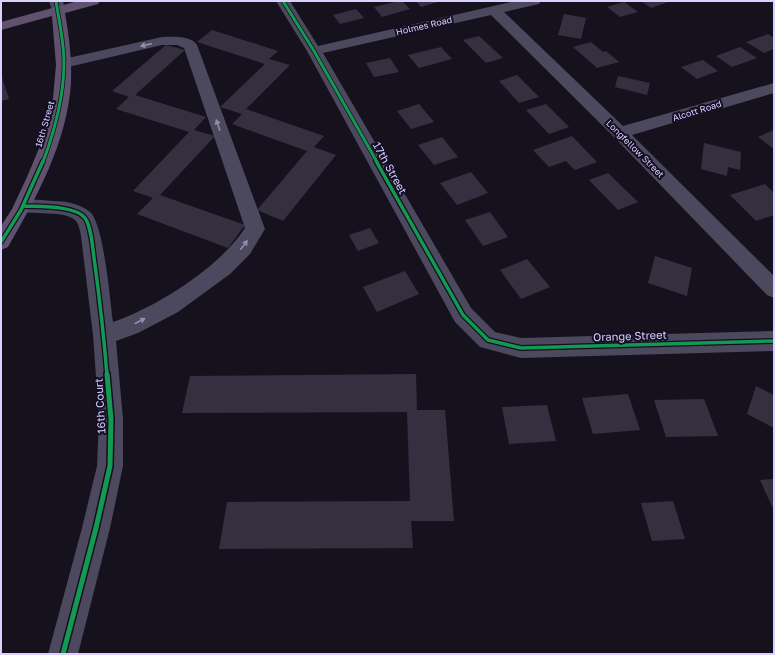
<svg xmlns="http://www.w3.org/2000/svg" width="775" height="655" viewBox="0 0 775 655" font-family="'Golos Text',sans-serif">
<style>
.building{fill:#343040}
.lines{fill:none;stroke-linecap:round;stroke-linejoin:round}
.minor{fill:#4c485e;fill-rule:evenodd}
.major{fill:#60526f;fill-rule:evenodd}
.cycleway-far2-casing{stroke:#140e22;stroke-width:4.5}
.cycleway-far1-casing{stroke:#140e22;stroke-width:6}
.cycleway-casing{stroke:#140e22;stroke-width:8}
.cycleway-far2{stroke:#139951;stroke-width:3}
.cycleway-far1{stroke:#139951;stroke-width:3.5}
.cycleway{stroke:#139951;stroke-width:5}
.oneway{fill:#938cae}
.labels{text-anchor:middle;stroke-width:4;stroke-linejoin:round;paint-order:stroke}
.far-street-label{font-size:9px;fill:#dad1fe;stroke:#140e22}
.street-label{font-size:11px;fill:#dad1fe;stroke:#140e22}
</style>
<rect width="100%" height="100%" fill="#16121d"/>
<g class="building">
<path d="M399,1h3l8,8 -28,8 -8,-10z"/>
<path d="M416,1h25l-20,6z"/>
<path d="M641,1h30l-20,7z"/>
<path d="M624,2l14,10 -18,5 -13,-10z"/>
<path d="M356,9l8,9 -24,6 -7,-9z"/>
<path d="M564,14l22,4 -5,21 -23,-4z"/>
<path d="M212,30l66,21 -9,8 21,6 -44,44 78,27 -10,11 22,8 -53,66 -26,-11 50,-59 -75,-27 10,-10 -22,-7 45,-43 -68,-22z"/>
<path d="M768,34l6,4v11l-10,4 -18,-11z"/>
<path d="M479,36l24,22 -17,5 -23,-23z"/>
<path d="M591,42l12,10 3,-1 13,11 -22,6 -24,-21z"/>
<path d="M166,45l19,5 -50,45 71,22 -12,13 21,6 -55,59 85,30 -17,23 -91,-34 16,-16 -20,-7 56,-59 -73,-23 13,-12 -17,-6z"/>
<path d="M441,47l11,12 -33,9 -11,-13z"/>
<path d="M740,47l17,11 -25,9 -16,-11z"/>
<path d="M390,58l9,14 -25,5 -8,-14z"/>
<path d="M703,60l15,11 -21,8 -16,-12z"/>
<path d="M1,74l8,25 -8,2z"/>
<path d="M517,75l22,22 -20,6 -20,-22z"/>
<path d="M618,76l32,7 -3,12 -32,-8z"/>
<path d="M419,104l15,18 -23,7 -14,-18z"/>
<path d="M546,104l23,23 -20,7 -23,-24z"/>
<path d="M774,130v19l-16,-12z"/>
<path d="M572,136l25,26 -22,8 -9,-9 -17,6 -16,-17z"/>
<path d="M442,137l16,20 -24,8 -16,-20z"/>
<path d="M704,143l37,9 -1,18 -12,-3 -1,9 -26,-7z"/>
<path d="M471,172l17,21 -31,12 -17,-22z"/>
<path d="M608,173l30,29 -20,8 -29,-30z"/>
<path d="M765,184l9,9v22l-18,6 -26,-26z"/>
<path d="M490,212l18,25 -25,9 -18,-26z"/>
<path d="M370,228l9,15 -21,8 -9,-16z"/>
<path d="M655,256l37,12 -5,28 -39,-13z"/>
<path d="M527,259l23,28 -29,12 -21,-29z"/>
<path d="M405,271l14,23 -42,18 -14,-25z"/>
<path d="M416,374l1,36h28l9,111h-43l2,27 -194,1 8,-47 183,-1 -3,-89 -225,1 8,-37z"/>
<path d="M756,386l18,9v33l-27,-14z"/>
<path d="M628,394l12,36 -47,4 -11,-36z"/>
<path d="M704,399l14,37 -52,1 -12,-37z"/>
<path d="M547,405l9,36 -47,3 -7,-37z"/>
<path d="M774,479v32l-14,-31z"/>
<path d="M673,501l12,38 -33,2 -11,-38z"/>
</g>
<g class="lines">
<g class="minor">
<path d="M49,1h14l2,9 -2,3h-10z"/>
<path d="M276,1h14l28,45 198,-45h25l-2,3 -35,8 119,114 151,-43v10l-142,42 142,141v22l-7,-3 -153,-158 -123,-122 -168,38 148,255 24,24 26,6 253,-7v20l-253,7 -41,-11 -25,-25 -148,-271z"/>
<path d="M162,37c11,0 28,-2 35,8l68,184 -15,25 -20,20 -52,38 -40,21 -22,8 7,78v47l-13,62 -32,126h-30l34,-126 15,-62 2,-47 -6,-84 -12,-99c-1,-5 -2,-11 -5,-15 -10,-11 -45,-6 -60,-10l-2,-5 2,-5c12,-3 25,-1 37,0 12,0 28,3 37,11 14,12 20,89 23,110 44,-15 107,-55 132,-94l-61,-180 -7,-3h-15l-98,23 -5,-2 -3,-3 3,-3z"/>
</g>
<path class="major" d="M78,1h22l-2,3 -33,9c4,23 7,46 6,70 -4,59 -34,114 -63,164l-7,3v-24l11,-17 15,-32 13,-31 10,-33 3,-15 3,-33 -4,-49 -51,14v-8z"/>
<g class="cycleway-far2-casing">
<g id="cycleway-far2">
<path d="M283,1l31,50 63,111"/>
<path d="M43,162c12,-32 21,-66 21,-100 0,-20 -5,-41 -8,-61"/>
</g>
</g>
<g class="cycleway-far1-casing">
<g id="cycleway-far1">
<path d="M376,161l87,154 25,25 33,8 253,-7"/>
<path d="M23,206c15,1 52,-1 62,12 7,9 8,36 10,47 5,37 9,73 12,110"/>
<path d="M1,242l20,-32 22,-49"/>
</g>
</g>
<g class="cycleway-casing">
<path id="cycleway" d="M63,654l33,-126 14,-62 1,-47 -4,-45"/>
</g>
<use href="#cycleway-far2" class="cycleway-far2"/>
<use href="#cycleway-far1" class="cycleway-far1"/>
<use href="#cycleway" class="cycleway"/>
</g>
<defs><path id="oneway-solid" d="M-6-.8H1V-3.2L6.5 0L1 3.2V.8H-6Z"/></defs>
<g class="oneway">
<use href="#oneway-solid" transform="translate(146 45) rotate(167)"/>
<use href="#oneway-solid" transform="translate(218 125) rotate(-109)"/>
<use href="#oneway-solid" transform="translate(244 245) rotate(-53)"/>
<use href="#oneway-solid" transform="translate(140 321) rotate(-27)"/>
</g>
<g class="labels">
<g class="far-street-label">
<text transform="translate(424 26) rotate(-13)" y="3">Holmes Road</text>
<text transform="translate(697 111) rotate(-17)" y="3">Alcott Road</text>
<text transform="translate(45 124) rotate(-74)" y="3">16th Street</text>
<text transform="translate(635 149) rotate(45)" y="3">Longfellow Street</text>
</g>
<g class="street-label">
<text transform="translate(390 168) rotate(61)" y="4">17th Street</text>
<text transform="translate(630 336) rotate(-2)" y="4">Orange Street</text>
<text transform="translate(100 406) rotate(-93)" y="4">16th Court</text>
</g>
</g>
<rect width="775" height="655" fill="none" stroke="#dad1fe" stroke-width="4"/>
</svg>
